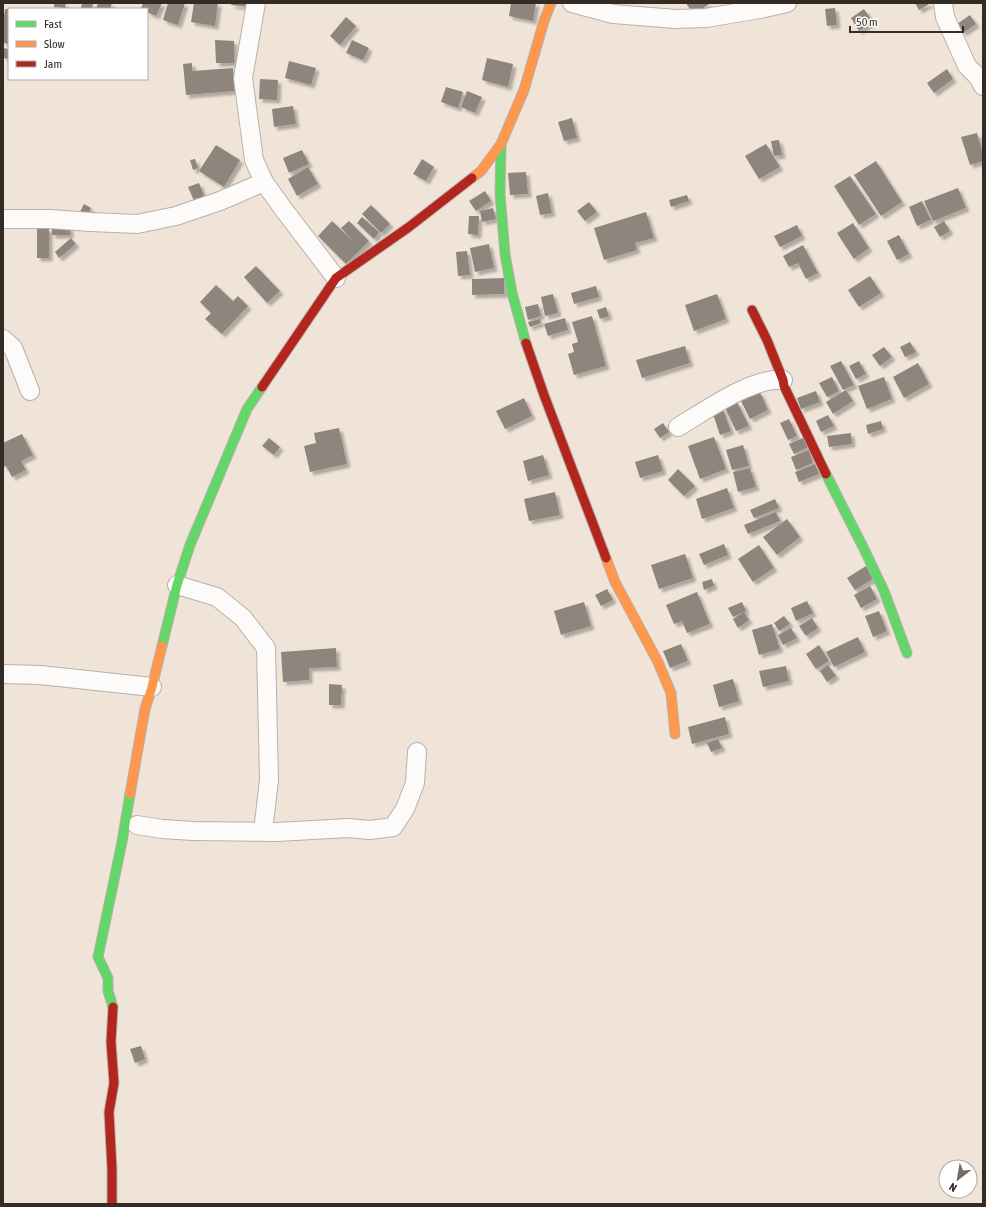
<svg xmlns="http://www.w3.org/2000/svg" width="986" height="1207" viewBox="0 0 986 1207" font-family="'Asap Condensed',sans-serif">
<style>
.building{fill:#8e857d;filter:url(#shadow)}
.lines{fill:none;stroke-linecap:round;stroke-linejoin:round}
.street-casing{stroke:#b9b0a8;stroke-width:20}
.fast-casing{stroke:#b9b0a8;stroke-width:11}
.slow-casing{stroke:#b9b0a8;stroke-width:11}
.jam-casing{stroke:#b9b0a8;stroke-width:11}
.street{stroke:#fdfbf9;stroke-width:18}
.fast{stroke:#63d668;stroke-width:9}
.slow{stroke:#ff974d;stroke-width:9}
.jam{stroke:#b3261e;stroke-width:9}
</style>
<defs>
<filter id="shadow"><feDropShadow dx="3.5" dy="3.5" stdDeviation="1" flood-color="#0004"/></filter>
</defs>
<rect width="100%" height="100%" fill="#f0e4d9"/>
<g class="building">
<path d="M54,3h12l-1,5 -11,-1z"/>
<path d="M82,3h11l-1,6 -11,-1z"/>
<path d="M98,3h14l-2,6h-14z"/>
<path d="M143,3h19l-6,13 -9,-4v-3h-6z"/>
<path d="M168,3h17l-7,22 -15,-5z"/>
<path d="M194,3h24l-3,23 -24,-4z"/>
<path d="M232,3h18v4l-19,-2z"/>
<path d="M511,3h25l-3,18 -24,-5z"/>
<path d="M686,3h25l-18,11z"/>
<path d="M915,3h16l-12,7z"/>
<path d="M835,8l2,17 -10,1 -2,-17z"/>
<path d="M5,9h4v35l-6,-1v-20z"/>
<path d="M864,9l9,13 -14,9 -8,-13z"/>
<path d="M970,15l6,9 -13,9 -6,-9z"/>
<path d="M346,17l10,9 -16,19 -10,-9z"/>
<path d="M215,40l19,1v22h-18z"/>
<path d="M352,40l17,8 -6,12 -17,-7z"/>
<path d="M3,48l6,1v10l-6,-1z"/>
<path d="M487,58l26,6 -5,23 -26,-7z"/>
<path d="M289,61l27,7 -5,17 -26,-7z"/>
<path d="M192,63v8l41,-3 2,23 -49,4 -3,-31z"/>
<path d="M947,69l6,10 -19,14 -7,-10z"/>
<path d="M260,79l18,1 -1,20 -18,-1z"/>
<path d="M446,87l17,5 -5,16 -17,-6z"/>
<path d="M467,91l15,6 -7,16 -14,-6z"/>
<path d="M293,106l3,18 -22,3 -2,-18z"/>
<path d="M572,118l5,20 -13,3 -6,-19z"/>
<path d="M977,133l6,21v7l-13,4 -9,-28z"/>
<path d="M779,140l3,15 -8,1 -3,-15z"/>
<path d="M766,144l14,23 -21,12 -14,-23z"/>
<path d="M216,145l24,15 -16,27 -25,-16z"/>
<path d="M302,150l7,14 -20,9 -6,-15z"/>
<path d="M195,159l3,9 -5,2 -3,-10z"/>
<path d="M422,159l12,8 -8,14 -13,-7z"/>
<path d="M876,161l26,41 -21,14 -27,-41z"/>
<path d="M308,167l10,17 -21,12 -9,-17z"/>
<path d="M526,172l2,22 -18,1 -2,-22z"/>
<path d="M850,176l26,38 -17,11 -25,-39z"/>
<path d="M199,183l6,15 -10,5 -7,-16z"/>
<path d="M958,188l8,20 -33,13 -9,-20z"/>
<path d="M485,191l6,10 -15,10 -7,-10z"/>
<path d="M548,193l4,20 -12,2 -4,-19z"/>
<path d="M687,195l2,6 -18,6 -2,-7z"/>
<path d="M922,201l9,19 -14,6 -8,-19z"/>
<path d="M589,202l8,10 -12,9 -8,-10z"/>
<path d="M84,204l7,4 -3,8 -8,-4z"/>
<path d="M371,205l19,19 -9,9 -19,-19z"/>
<path d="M493,208l3,11 -14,3 -2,-11z"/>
<path d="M646,212l8,26 -19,5 2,7 -33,10 -10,-32z"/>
<path d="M469,216h10l-1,19 -10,-1z"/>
<path d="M362,217l17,15 -5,7 -17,-16z"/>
<path d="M332,221l22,21 -13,-14 8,-7 20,20 -23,23 -28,-28z"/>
<path d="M944,221l6,10 -10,6 -6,-10z"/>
<path d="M853,223l16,25 -15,11 -17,-26z"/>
<path d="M797,225l5,11 -22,11 -6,-11z"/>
<rect x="52" y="227" width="18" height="8"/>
<rect x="37" y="228" width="12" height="30"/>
<path d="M899,235l10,19 -12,6 -10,-19z"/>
<path d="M71,238l5,6 -17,14 -4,-6z"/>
<path d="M489,244l5,24 -19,4 -5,-24z"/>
<path d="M803,245l15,28 -12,6 -8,-16 -9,4 -6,-11z"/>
<path d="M467,251l3,24 -12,1 -2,-24z"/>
<path d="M256,266l24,25 -13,12 -23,-26z"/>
<path d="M870,276l11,17 -22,14 -11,-17z"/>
<path d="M504,278v16l-32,1v-16z"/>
<path d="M216,285l17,16 5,-5 10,10 -26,28 -17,-15 6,-6 -11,-11z"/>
<path d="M596,286l3,11 -25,7 -3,-11z"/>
<path d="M553,294l5,19 -13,3 -4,-19z"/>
<path d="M717,294l9,25 -32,12 -9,-26z"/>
<path d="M538,304l3,12 -13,4 -3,-13z"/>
<path d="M606,307l3,9 -9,3 -3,-9z"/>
<path d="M592,316l14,50 -32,9 -6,-21 6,-2 -2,-8 6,-2 -6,-20z"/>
<path d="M565,318l3,12 -20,6 -4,-12z"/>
<path d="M540,319l1,4 -11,4 -2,-5z"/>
<path d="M910,342l6,10 -11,5 -5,-10z"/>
<path d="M685,346l5,17 -48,15 -6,-18z"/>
<path d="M884,347l8,10 -12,9 -8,-11z"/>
<path d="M841,361l13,24 -11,5 -13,-24z"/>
<path d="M859,361l7,13 -10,5 -7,-13z"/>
<path d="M918,363l11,21 -25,14 -11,-21z"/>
<path d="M832,377l7,14 -12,6 -8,-14z"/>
<path d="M884,377l8,22 -25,10 -9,-23z"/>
<path d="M846,390l7,11 -20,13 -7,-12z"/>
<path d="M816,391l4,11 -19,7 -4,-11z"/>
<path d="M760,392l8,18 -18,9 -9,-18z"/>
<path d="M524,398l8,18 -27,13 -9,-18z"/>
<path d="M737,402l12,24 -13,5 -11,-23z"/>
<path d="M722,407l9,24 -11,4 -8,-24z"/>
<path d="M828,415l6,11 -13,6 -5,-11z"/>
<path d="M789,419l8,17 -9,4 -8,-17z"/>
<path d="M881,421l2,8 -15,5 -2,-9z"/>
<path d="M663,423l6,9 -9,6 -6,-9z"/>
<path d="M339,428l8,36 -37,8 -6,-26 12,-3 -2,-10z"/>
<path d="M851,433l1,11 -23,3 -2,-11z"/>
<path d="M22,434l11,21 -12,6 5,9 -14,7 -6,-11 -3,1v-24z"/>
<path d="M714,437l12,32 -26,10 -12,-33z"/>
<path d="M805,437l4,10 -15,7 -5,-10z"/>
<path d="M269,438l11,9 -6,8 -12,-9z"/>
<path d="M743,445l6,21 -17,4 -6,-20z"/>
<path d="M809,450l4,13 -17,7 -5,-13z"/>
<path d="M543,455l6,20 -21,6 -5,-20z"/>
<path d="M658,455l5,16 -23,7 -5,-16z"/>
<path d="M815,464l4,10 -20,8 -4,-10z"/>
<path d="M750,468l6,19 -18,5 -5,-20z"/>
<path d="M678,469l17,17 -11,10 -16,-16z"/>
<path d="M727,488l7,20 -32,11 -6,-20z"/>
<path d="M555,492l5,23 -31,6 -5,-22z"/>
<path d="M775,499l4,9 -25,10 -4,-8z"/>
<path d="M776,512l4,9 -32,13 -4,-9z"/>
<path d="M787,519l13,18 -23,18 -14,-18z"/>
<path d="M724,544l4,11 -24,10 -5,-11z"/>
<path d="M759,545l15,23 -21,14 -15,-23z"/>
<path d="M685,554l8,24 -34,11 -8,-24z"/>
<path d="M866,566l8,12 -19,12 -8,-12z"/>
<path d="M712,579l2,7 -10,4 -2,-8z"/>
<path d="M870,586l7,13 -16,9 -7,-13z"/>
<path d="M607,589l6,11 -12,6 -6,-11z"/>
<path d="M697,592l13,32 -23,9 -5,-12 -8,3 -8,-19z"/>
<path d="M807,601l6,12 -17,8 -5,-13z"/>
<path d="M584,602l7,24 -30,9 -7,-24z"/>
<path d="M742,602l4,9 -13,6 -5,-9z"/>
<path d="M879,611l8,20 -14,6 -8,-21z"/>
<path d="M744,612l5,8 -11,8 -5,-9z"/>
<path d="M784,616l6,8 -11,7 -5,-8z"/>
<path d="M812,618l6,10 -12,8 -7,-10z"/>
<path d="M772,624l8,25 -21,6 -7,-25z"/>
<path d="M791,628l6,10 -14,7 -5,-10z"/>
<path d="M858,637l7,15 -31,15 -8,-15z"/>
<path d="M681,644l7,17 -18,7 -7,-17z"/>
<path d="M819,645l10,16 -13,8 -10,-15z"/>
<path d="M336,648l1,19 -28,1v12l-26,2 -2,-30z"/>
<path d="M828,665l8,11 -9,6 -7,-11z"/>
<path d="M786,666l3,15 -26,6 -4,-16z"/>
<path d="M733,679l6,22 -20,6 -6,-22z"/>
<path d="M329,684l13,1 -1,20h-12z"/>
<path d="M725,717l4,17 -37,10 -4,-17z"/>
<path d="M718,739l4,9 -11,4 -4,-9z"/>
<path d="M141,1046l4,13 -10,4 -5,-14z"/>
</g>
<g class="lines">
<g class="street-casing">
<g id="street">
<path d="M256,3l-13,75 11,82 10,22 20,28 52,68"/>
<path d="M572,3l41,11 63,5 30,-1 54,-9 27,-6"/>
<path d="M943,3l2,14 22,49 12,12 4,8"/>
<path d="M3,219h47l41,3 46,2 39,-8 44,-15 44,-19"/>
<path d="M3,339l10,9 17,43"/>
<path d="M678,427c27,-16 74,-50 105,-47"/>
<path d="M177,585l40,12 26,21 23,30 3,132 -6,51"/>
<path d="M3,674l37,1 112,12"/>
<path d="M137,825l25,4 31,2 84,1 71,-4 22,2 23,-3 12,-18 10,-26 2,-31"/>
</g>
</g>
<g class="fast-casing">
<g id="fast">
<path d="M501,144l-1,50 5,60 7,39 14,50"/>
<path d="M826,474l38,75 20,42 23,62"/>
<path d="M162,646l15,-61 13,-40 57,-136 15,-22"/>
<path d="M113,1007l-5,-16v-13l-10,-21 24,-115 8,-48"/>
</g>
</g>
<g class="slow-casing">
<g id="slow">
<path d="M472,178l9,-7 20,-27 23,-54 20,-69 7,-18"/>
<path d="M606,558l9,24 43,80 13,31 4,41"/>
<path d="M130,794l15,-85 7,-22 10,-41"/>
</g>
</g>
<g class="jam-casing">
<g id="jam">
<path d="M752,310l15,30 16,40 1,6 42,88"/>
<path d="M526,343l18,52 62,163"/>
<path d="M262,387l74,-109 73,-51 63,-49"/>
<path d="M112,1204v-35l-3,-57 5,-29 -3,-41 2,-35"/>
</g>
</g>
<use href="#street" class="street"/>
<use href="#fast" class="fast"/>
<use href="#slow" class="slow"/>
<use href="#jam" class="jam"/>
</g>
<rect width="986" height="1207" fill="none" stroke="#342c24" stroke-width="8"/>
<rect x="8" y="8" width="140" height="72" fill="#ffffff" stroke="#aeaba7"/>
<rect x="16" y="21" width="20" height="6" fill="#63d668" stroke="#aeaba7"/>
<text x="44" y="28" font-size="12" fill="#342c24">Fast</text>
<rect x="16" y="41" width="20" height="6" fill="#ff974d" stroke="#aeaba7"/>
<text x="44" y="48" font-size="12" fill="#342c24">Slow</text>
<rect x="16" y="61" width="20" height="6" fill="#b3261e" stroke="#aeaba7"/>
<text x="44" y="68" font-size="12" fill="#342c24">Jam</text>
<g transform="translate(958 1179) rotate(211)"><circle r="19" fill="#ffffff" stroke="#aeaba7"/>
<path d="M0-3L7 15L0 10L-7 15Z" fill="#766c63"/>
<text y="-6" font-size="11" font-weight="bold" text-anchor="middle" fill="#342c24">N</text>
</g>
<path d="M850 26v6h113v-6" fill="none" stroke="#342c24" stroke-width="2"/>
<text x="856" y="26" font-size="12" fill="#342c24" stroke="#ffffff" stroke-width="3" paint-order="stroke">50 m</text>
</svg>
